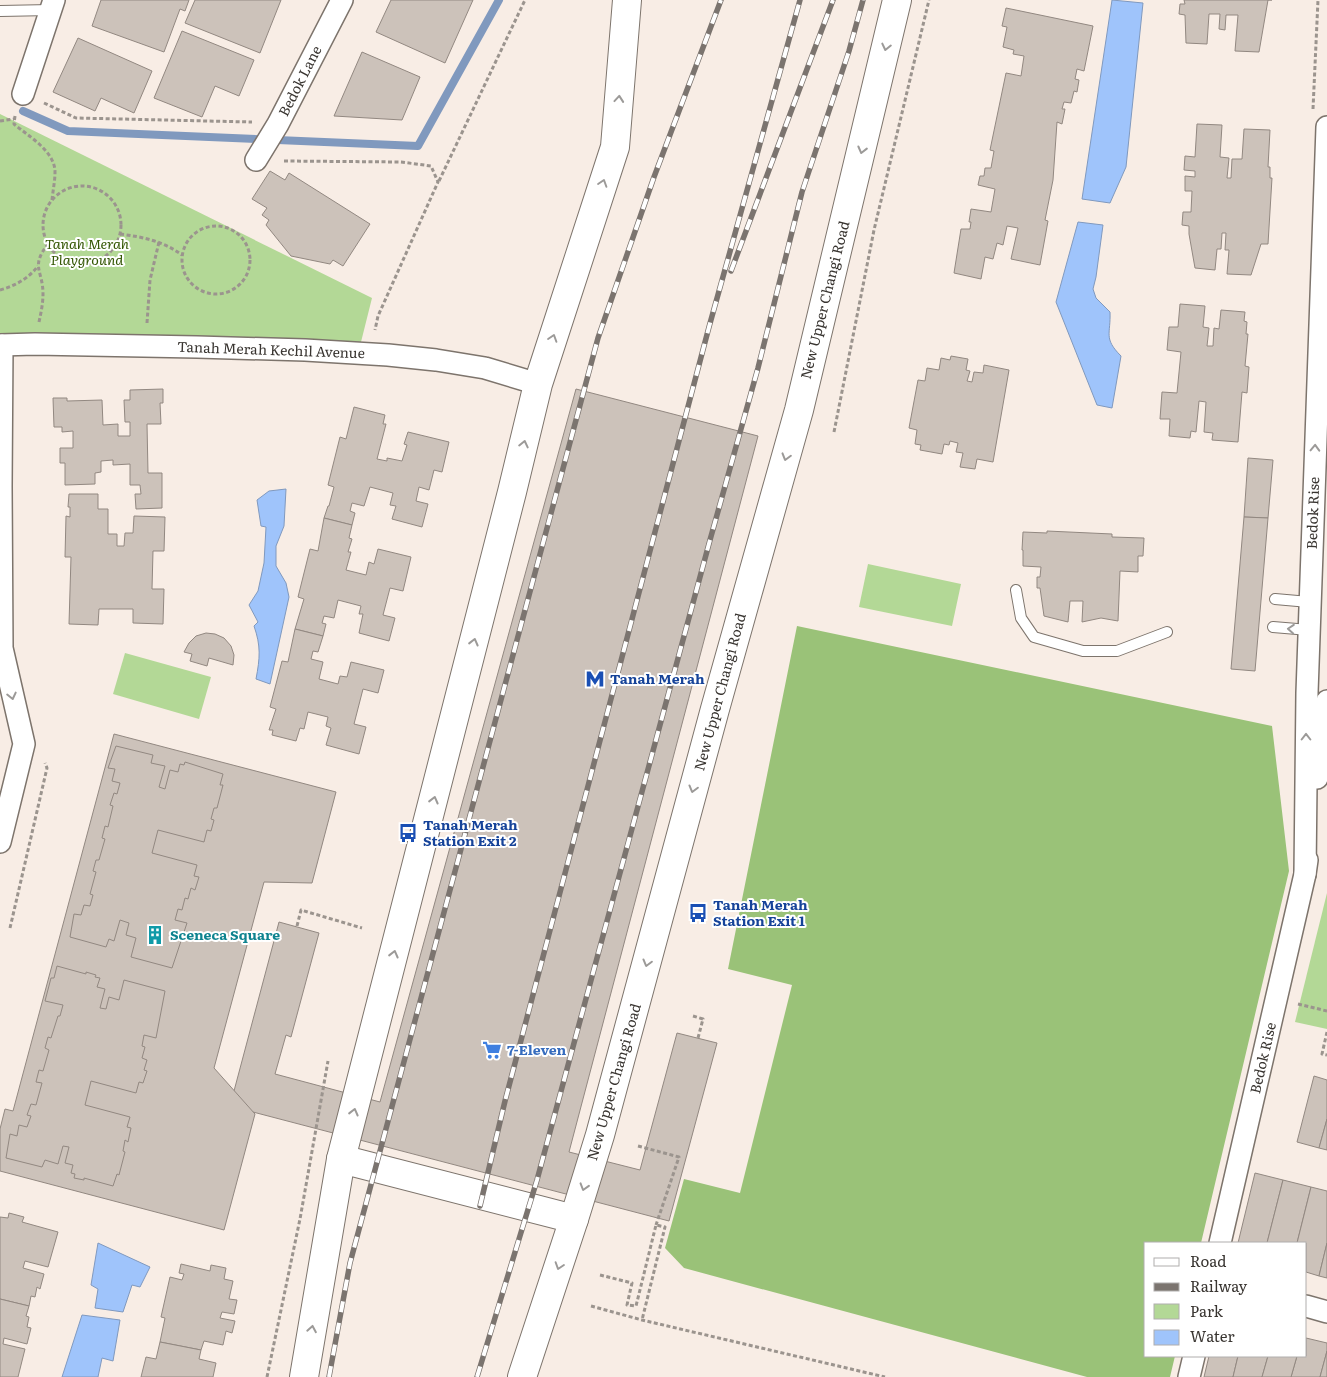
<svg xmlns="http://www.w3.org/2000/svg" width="1327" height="1377" viewBox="0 0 1327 1377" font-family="Literata,serif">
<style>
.green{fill:#b3d896}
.forest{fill:#9ac278}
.water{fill:#9fc4fb;stroke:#8099be}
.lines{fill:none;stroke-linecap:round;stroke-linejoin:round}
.stream{stroke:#8099be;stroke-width:8}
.building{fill:#ccc2ba;stroke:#928881}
.service-casing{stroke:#7d746c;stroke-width:12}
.minor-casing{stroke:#7d746c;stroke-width:24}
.primary-casing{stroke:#7d746c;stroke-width:30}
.path{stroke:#9b948e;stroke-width:3;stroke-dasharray:4 2.5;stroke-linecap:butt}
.service{stroke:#fff;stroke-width:10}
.minor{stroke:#fff;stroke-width:21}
.primary{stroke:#fff;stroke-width:28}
.rail-casing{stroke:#7b746f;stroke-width:5.5}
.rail{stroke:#fff;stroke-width:4;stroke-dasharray:11;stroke-linecap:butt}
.oneway{stroke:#9c9a98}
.labels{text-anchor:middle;stroke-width:4;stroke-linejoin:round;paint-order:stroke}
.street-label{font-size:14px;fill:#393531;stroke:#fff}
.park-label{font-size:14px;font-style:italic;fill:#335603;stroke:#fff}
.transit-label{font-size:14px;font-weight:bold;fill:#164399;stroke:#fff;text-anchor:start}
.culture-label{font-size:14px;font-weight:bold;fill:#0d838f;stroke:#fff;text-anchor:start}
.shop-label{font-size:14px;font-weight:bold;fill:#366cbe;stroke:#fff;text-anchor:start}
</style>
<rect width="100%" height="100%" fill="#f8ede5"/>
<g class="green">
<path d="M0,114l372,184 -12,48 -360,-5z"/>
<path d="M868,564l93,20 -9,42 -93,-19z"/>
<path d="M125,653l86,24 -12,42 -86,-25z"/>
<path d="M1327,893v136l-32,-7z"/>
</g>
<path class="forest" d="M797,626l475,100 17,145 -88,372h-55v113h29l-5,21h-83l-403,-109 -19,-20 19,-69 56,14 52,-208 -64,-16z"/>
<g class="water">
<path d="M1112,0l31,3 -17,164 -16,36 -28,-4z"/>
<path d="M1078,222l25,3 -7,52 -3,12 3,9 14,14c1,22 -7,26 11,44l-9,52 -15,-3 -41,-103z"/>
<path d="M286,489l-2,37 -8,20v20l10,17 3,14 -19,87 -14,-5c4,-21 5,-33 -2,-53l4,-4 -9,-17 9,-14 6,-28 2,-36 -5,-1 -4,-26 12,-9z"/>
<path d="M98,1243l52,24 -10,20 -8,-2 -9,27 -28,-4 3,-19 -7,-4z"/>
<path d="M82,1315l38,5 -7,41 -11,-3 -4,19h-36z"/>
</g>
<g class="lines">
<path class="stream" d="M23,111l45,20 350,15 81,-146"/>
</g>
<g class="building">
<path d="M101,0h88l-4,11 -5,-2 -16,43 -72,-26z"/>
<path d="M195,0h86l-21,53 -75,-30z"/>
<path d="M391,0h82l-28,63 -69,-31z"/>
<path d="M1184,0h88h-4l-9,52 -24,-1 3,-36h-12l-1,15 -6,-1 1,-15h-11l-2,30 -21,-1 -1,-28 -6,-1 1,-10h5z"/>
<path d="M1006,8l87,18 -9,45 -7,-2 -2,10 4,1 -2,12 -3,-1 -3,12 -7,-1 -2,7h3l-3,15 -5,-2 -4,58 -8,40 3,1 -8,44 -29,-6 7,-31 -11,-2 -4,19 -6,-2 -4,16 -8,-2 -4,22 -27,-6 7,-44h9l1,-7h-2l2,-13 20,3 4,-23 -17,-4 2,-9h4l1,-8h6l3,-17 -4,-1 16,-77 15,3 3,-20 -11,-2 1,-4 -11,-3 4,-20 -5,-1z"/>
<path d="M182,31l72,29 -15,36 -24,-10 -13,31 -48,-19z"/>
<path d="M78,38l74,33 -18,42 -33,-15 -6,13 -42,-19z"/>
<path d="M362,52l58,25 -18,43 -68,-4z"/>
<path d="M1197,124l25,1 -2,32 9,1 -2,20h4l1,-19h10l2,-30 26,1 -2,37h2v11h2l-4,66h-7l-10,31 -24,-1 2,-24h-4l1,-17h-4l-1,16h-4l-2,21 -20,-2 -6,-34v-8l-7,-1 1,-13h8l1,-21h-7v-15l10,1v-6l-11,-1 1,-14 10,1z"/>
<path d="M270,171l15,9 4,-7 81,51 -27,42 -10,-6 -3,4 -39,-8 -25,-31 3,-5 -7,-5 5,-7 -15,-9z"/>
<path d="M1180,304l25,2 -2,21 6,1 -2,18h6l1,-18 5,1 2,-19 24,2 -1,9 3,1 -1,12h2l-3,32 4,1 -2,26 -5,-1 -4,50 -26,-2 1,-7 -9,-1 2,-30 -7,-1 -3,31 -5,-1 -1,7 -21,-2 1,-17h-10l2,-27 15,1 4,-41 -14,-2 2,-23h9z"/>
<path d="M951,356l17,3 -2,11 4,1 -3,10 5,1 2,-10 9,1 1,-8 25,5 -16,92 -16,-3 -2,10 -15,-2 3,-14 -7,-1 2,-9 -8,-2 -1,4 -5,-1 -2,10 -22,-4 1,-5 -6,-1 2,-14 -8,-2 9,-48 7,1 2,-13 12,2 2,-12 9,2z"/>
<path d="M163,389v14h-3l1,21h-14l1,49h14v35l-26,1 -1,-15h6l-1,-9h-10v-21l-17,1v-5l-12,1v11l-6,1v11l-30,1v-22h-5v-15h13v-17l-11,1v-5h-8l-1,-29h14v3l35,-1 1,25 15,-1v12h12v-14h-5l-1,-22h6v-10z"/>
<path d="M576,389l182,47 -189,716 71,18 37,-137 40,10 -48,178 -439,-115 49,-184 40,11 -28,104 -5,-2 -11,39 105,28z"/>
<path d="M354,407l31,8 -2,9h3l-9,35 10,2v-3l15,3 5,-16 -3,-1 4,-12 41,10 -7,30 -8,-2 -5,20 -10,-3 -3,14 12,3 -6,23 -30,-8 4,-13 -6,-1 3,-12 -23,-6 -6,19 -12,-3 -2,8 5,2 -3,12 -28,-7 4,-12h1l5,-19 -6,-2 12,-48 6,2z"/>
<path d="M1248,458l25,2 -5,58 -24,-1z"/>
<path d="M69,494h29v15h10v25h9v12h7l1,-13h8l1,-17 31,1 -1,34h-11l-1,38h12l-1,35 -30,-1v-14h-34l-1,16 -29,-1 2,-67h-6l1,-41 4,1v-10h-2z"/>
<path d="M1244,517l24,1 -13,153 -24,-2z"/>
<path d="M324,518l28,7 -3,13 3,1 -4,13h3l-5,18 20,5 3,-13 5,2 4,-15 33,8 -8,34 -13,-3 -7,27 12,3 -6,23 -30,-8 4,-19h-4l2,-8 -23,-6 -4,18 -10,-2 -2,7 4,1 -3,12 -28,-7 9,-30 -6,-2 12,-48 8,2z"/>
<path d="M1047,531l65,3v3l32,1 -1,18h-5v16l-18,-1 -2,50 -17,-3 -19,4 1,-21h-13l-2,21 -24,-6 -4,-28h-3v-11h3l1,-10 -18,-1v-16h-1l1,-18 24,1z"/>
<path d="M295,629l28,7 -5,16 -5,-1 -2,8 12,3 -4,17 19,5 2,-8 7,1 4,-15 33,8 -6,23 -15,-4 -9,35 12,3 -7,27 -33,-9 5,-17 -5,-2 2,-9 -20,-5 -4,17 -4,-1 -4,13 -24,-6 1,-5h-4l7,-21 -6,-2 12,-46 6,1z"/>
<path d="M206,633l9,1 9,4 7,8 3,9 -1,10 -24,-7 -2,8 -17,-5 2,-7 -8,-2 5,-9 7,-7z"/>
<path d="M114,734l222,58 -24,91 -48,-1 -50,186 41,46 -31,116 -224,-59v-42l5,-20 8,2z"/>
<path d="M116,746l37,9 -2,8 14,3 -6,21 6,2 5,-19 8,2 2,-8 4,1 1,-3 38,12 -3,11h3l-6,23h-3l-3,11 3,1 -3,11 -4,-1 -3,12 -46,-12 -6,23 45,12 -3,11 5,1 -4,13 -4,-2 -3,11 -3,-1 -3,12 -4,-1 -3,11 12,3 -15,45 -41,-11 5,-19 -10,-3 3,-12 -9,-3 -6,21 -5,-2 -3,8 -36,-10 4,-23 7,1 3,-10 6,1 3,-11 -3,-1 6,-22 -3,-1 3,-11h3l6,-21 -3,-1 3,-12 3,1 5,-21 -3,-1 4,-12 3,1 3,-11 -8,-2 3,-12 -7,-1z"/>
<path d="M57,966l29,8v-2l10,3 -1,2 5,1 -3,9 8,2 -5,19 6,1 3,-12 10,3 5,-20 41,11 -9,47 -12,-3 -2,11 3,1 -3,11 5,2 -3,10 3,1 -4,12 -4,-1 -3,11 -45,-12 -6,24 45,12 -3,10 4,1 -3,14 -3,-2 -2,11 2,1 -6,23 -2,-1 -4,12 -29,-8v2l-10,-2 1,-4 -4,-1 2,-8 -8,-2 4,-16 -6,-1 -5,18 -13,-4 -3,7 -36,-9 4,-24 7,2 2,-11 8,2 4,-11 -4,-1 4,-11 5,1 6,-22 -6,-1 3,-12 4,1 6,-21 -4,-2 3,-11 3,1 7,-22h2l3,-11 -18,-4 6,-23h3z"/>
<path d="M1314,1076l13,4v39l-8,29 -22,-6z"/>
<path d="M1327,1119v31l-8,-2z"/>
<path d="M1255,1173l28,7 -16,63h-29z"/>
<path d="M1283,1180l28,7 -14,56h-30z"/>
<path d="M1311,1187l16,4v52l-8,33 -13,-4v-29h-9z"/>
<path d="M9,1213l15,4 -2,5 36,10 -10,35 -23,-6 -2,7 21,6 -4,15 -3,-2 -2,10 -4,-1 -2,10 -29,-7v-82l8,1z"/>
<path d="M1327,1243v35l-8,-2z"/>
<path d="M181,1264l29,7 1,-6 15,3 -2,11 9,2 -4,18 8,1 -3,14 -12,-2 -2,6 15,3 -3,12 -6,-2 -3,14 -19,-4 -3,9 -41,-8 5,-24 -4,-1 9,-40 12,3 2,-6 -5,-1z"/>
<path d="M0,1299l29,7 -3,10 3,1 -2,10 4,1 -4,16 -23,-6 -1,6 22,5 -7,28h-18z"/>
<path d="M1306,1338l21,5v8l-7,26h-29l6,-21h9z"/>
<path d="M160,1342l41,8 -2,9 17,4 -3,14h-72l5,-20 10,2z"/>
<path d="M1327,1351v26h-7z"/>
<path d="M1209,1356h29l-5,21h-29z"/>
<path d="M1238,1356h30l-6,21h-29z"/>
<path d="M1268,1356h29l-6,21h-29z"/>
</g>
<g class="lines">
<g class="service-casing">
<g id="service">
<path d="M0,11l51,-1"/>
<path d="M1016,590l5,28 13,19 49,14h34l50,-19"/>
<path d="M1275,599l34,3"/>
<path d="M1273,627l36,3"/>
</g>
</g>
<g class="minor-casing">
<g id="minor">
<path d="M23,94l31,-94"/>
<path d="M256,160l22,-36 64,-124"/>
<path d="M0,345l35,-1 162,3 108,3 83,5 48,5 49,8 53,16"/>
<path d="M1317,778l10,-77"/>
<path d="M0,842l24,-98 -22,-96 -1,-162 1,-141"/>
<path d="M1305,874l2,-181 20,-566"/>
<path d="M1220,1243l85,-369 2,-14"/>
<path d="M1306,1306l21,6"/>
<path d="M1189,1377l5,-21"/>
</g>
</g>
<g class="primary-casing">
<g id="primary">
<path d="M341,1159l233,60"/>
<path d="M304,1377l37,-218 171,-667 26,-108 77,-237 12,-147"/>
<path d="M522,1377l52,-158 26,-84 115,-426 84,-299 98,-410"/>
</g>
</g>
<g class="path">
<path d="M44,103l32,15 176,4"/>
<path d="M1313,109l5,-109"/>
<path d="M15,116l-1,8c14,12 41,27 41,48 0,9 -2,18 -3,28"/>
<path d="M0,121l14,-2"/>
<path d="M284,161l117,1 30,4 7,16 -60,134 -3,14"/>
<path d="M439,181l86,-181"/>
<circle cx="82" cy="225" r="39"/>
<circle cx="216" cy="260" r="34"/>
<path d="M120,234c23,3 43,7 62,21"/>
<path d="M0,290c15,-4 29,-12 38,-24"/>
<path d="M39,322c2,-9 4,-19 4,-28 0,-24 -13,-27 5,-50"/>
<path d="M147,323l3,-43 9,-38"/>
<path d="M834,432l40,-202 55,-230"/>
<path d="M297,926l4,-16 61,18"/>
<path d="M10,928l37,-160 -2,-5"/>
<path d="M1298,1004l29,7"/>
<path d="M693,1016l10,3 -5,19"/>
<path d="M1327,1032l-5,22 5,1"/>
<path d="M638,1146l41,11 -23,68"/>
<path d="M600,1275l32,8 -5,22 9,1 20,-81 9,2 -23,93"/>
<path d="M591,1306l51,14 243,57"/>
<path d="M267,1377l33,-158 28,-158"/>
</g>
<use href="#service" class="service"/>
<use href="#minor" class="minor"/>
<use href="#primary" class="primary"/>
<g class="rail-casing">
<g id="rail">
<path d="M731,271l102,-271"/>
<path d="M480,1206l25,-105 204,-774 91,-327"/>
<path d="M329,1377l21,-114 248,-925 56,-161 67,-177"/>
<path d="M477,1377l60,-197 173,-640 48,-172 44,-176 47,-141 14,-51"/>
</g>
</g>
<use href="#rail" class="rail"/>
</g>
<defs><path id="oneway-chevron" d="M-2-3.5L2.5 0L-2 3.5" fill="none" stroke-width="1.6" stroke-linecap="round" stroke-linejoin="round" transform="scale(1.25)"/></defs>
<g class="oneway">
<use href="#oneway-chevron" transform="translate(886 47) rotate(103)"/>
<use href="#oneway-chevron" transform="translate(619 99) rotate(-85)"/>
<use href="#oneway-chevron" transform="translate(862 150) rotate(104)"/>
<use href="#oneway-chevron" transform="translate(603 183) rotate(-72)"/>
<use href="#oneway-chevron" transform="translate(553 338) rotate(-72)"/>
<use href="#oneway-chevron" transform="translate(524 444) rotate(-77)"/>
<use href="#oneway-chevron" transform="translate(1315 448) rotate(-88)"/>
<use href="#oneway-chevron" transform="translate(786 457) rotate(106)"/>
<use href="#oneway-chevron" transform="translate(1291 629) rotate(-176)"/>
<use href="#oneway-chevron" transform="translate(474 642) rotate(-76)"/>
<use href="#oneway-chevron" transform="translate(12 696) rotate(77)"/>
<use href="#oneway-chevron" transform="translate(1306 737) rotate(-90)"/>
<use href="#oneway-chevron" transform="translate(693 789) rotate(105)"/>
<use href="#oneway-chevron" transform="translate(434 800) rotate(-76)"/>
<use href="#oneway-chevron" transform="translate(394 954) rotate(-76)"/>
<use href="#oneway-chevron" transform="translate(647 963) rotate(105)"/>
<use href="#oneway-chevron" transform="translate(354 1112) rotate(-76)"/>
<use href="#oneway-chevron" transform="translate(584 1187) rotate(107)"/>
<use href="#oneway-chevron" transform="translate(559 1266) rotate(108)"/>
<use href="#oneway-chevron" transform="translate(312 1329) rotate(-80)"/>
</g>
<defs>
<g id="metro-bare" transform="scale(1.5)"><path d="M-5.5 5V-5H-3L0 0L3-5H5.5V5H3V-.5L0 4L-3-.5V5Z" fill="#1a4fb4" stroke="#fff" stroke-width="2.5" paint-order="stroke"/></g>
<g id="bus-bare" transform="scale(1.5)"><path d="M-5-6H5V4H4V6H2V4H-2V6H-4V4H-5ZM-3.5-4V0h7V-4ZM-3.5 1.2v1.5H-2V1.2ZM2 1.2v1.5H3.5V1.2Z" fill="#1a4fb4" stroke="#fff" stroke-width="2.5" paint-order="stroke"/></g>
<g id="building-bare" transform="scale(1.5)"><path d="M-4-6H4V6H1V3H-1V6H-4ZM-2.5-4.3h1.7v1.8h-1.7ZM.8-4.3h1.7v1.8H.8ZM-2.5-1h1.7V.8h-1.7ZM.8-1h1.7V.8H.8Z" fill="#0f9aa8" stroke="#fff" stroke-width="2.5" paint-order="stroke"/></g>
<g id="supermarket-bare" transform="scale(1.5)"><path d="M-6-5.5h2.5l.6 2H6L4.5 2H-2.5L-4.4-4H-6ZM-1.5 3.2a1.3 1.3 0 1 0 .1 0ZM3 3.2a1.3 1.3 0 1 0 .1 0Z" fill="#3f7fe0" stroke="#fff" stroke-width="2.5" paint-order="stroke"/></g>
</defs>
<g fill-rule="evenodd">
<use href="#metro-bare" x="595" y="679"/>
<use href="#bus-bare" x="408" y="833"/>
<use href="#bus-bare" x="698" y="913"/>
<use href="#building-bare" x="155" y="935"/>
<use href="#supermarket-bare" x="492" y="1050"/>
</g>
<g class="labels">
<g class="street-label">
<text transform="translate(300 81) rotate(-63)" y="5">Bedok Lane</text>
<text transform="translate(825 300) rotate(-76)" y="5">New Upper Changi Road</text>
<text transform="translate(271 350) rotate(2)" y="5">Tanah Merah Kechil Avenue</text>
<text transform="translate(1313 513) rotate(-88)" y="5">Bedok Rise</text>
<text transform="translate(720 692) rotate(-75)" y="5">New Upper Changi Road</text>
<text transform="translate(1263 1058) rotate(-77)" y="5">Bedok Rise</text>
<text transform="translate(614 1082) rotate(-74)" y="5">New Upper Changi Road</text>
</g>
<g class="park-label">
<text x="87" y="249">Tanah Merah<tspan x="87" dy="16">Playground</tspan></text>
</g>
<g class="transit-label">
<text x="610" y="684">Tanah Merah</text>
<text x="423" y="830">Tanah Merah<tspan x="423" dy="16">Station Exit 2</tspan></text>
<text x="713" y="910">Tanah Merah<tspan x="713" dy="16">Station Exit 1</tspan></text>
</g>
<g class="culture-label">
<text x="170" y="940">Sceneca Square</text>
</g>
<g class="shop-label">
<text x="507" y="1055">7-Eleven</text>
</g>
</g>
<rect x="1144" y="1242" width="162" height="115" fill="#ffffff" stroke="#b0aead"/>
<rect x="1154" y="1258" width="25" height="8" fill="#ffffff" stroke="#b0aead"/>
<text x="1190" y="1267" font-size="15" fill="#393531">Road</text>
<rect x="1154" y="1283" width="25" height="8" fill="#7b746f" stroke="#b0aead"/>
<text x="1190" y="1292" font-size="15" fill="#393531">Railway</text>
<rect x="1154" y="1304" width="25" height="15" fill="#b3d896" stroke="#b0aead"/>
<text x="1190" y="1317" font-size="15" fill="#393531">Park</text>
<rect x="1154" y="1330" width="25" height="15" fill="#9fc4fb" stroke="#b0aead"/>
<text x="1190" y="1342" font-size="15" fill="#393531">Water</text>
</svg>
